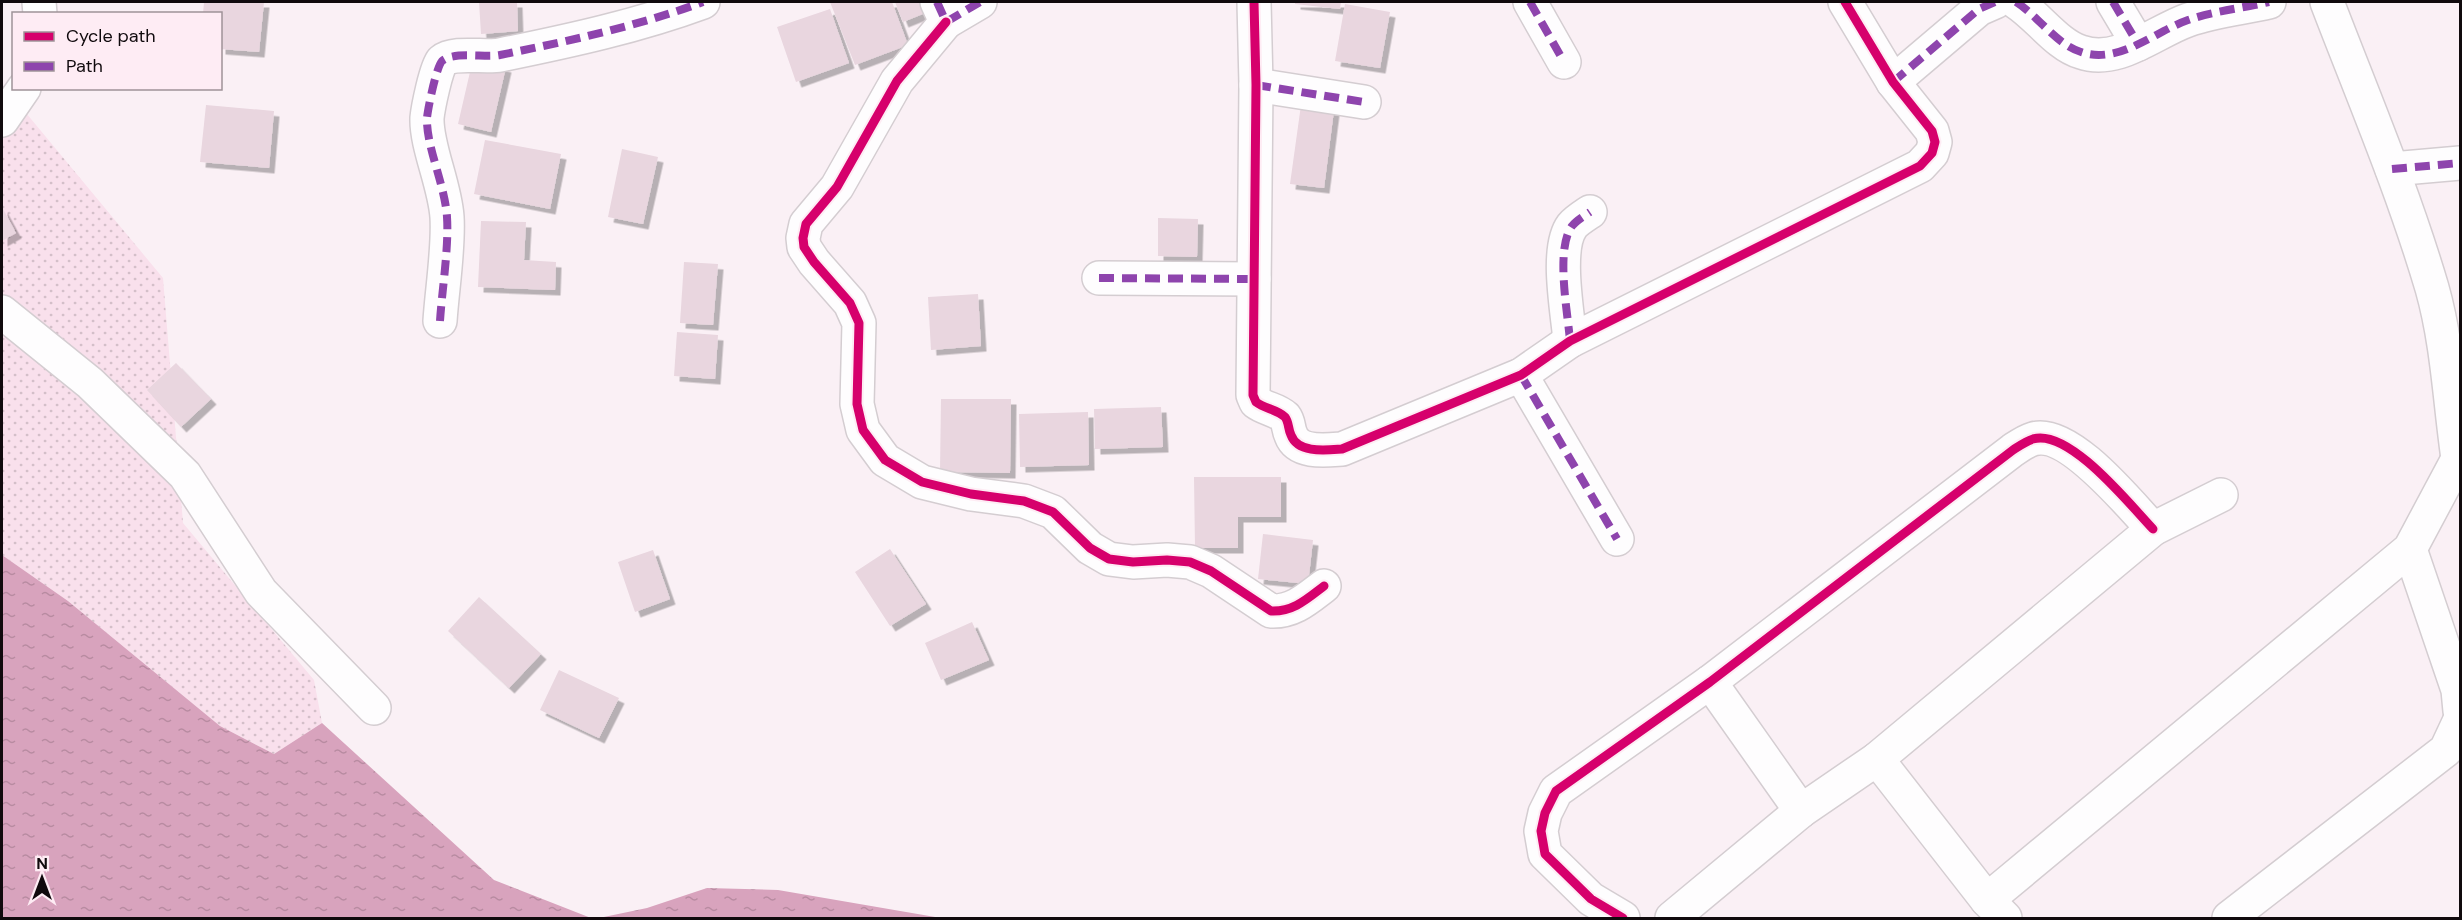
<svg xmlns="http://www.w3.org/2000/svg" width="2462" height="920" viewBox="0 0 2462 920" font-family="'DM Sans',sans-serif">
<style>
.grass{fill:url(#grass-dots)}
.water{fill:url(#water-ripples)}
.building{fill:#e9d6df;filter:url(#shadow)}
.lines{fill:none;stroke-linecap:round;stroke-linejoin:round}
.minor-casing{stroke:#d4cdd1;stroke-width:36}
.minor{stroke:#fefdfe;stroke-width:33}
.quiet{stroke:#8e44ad;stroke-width:8;stroke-dasharray:15 8;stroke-linecap:butt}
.cycleway-casing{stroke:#feecf4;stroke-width:13}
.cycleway{stroke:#d6006c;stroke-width:9}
</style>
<defs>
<pattern id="grass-dots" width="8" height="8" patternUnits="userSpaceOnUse" patternTransform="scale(1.5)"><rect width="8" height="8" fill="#f9e0ec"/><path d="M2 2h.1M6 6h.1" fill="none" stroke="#d4bfc9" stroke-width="1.8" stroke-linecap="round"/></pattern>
<pattern id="water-ripples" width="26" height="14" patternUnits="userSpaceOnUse" patternTransform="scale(1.5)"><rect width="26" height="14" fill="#d8a3bd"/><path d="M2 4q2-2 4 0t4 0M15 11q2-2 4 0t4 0" fill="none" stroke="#b88ba1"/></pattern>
<filter id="shadow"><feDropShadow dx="5.5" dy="5.5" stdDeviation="0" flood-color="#0004"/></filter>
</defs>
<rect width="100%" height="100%" fill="#faf0f5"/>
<path class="grass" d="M2,84l161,194 20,245 131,157 8,43 -48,31 -54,-28 -152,-125 -66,-46z"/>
<g class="water">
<path d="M2,555l66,46 152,125 54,28 48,-31 172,157 97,38h-589z"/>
<path d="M707,888l71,2 163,28h-342l48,-10z"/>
</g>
<g class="building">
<path d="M204,2h60l-5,50 -39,-3v-35h-17z"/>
<path d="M479,2h38l1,29 -37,3z"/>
<path d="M830,2h62l16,43 -53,20z"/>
<path d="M895,2h37l3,7 -32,13z"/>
<path d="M1295,2h46l-1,7 -45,-5z"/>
<path d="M1345,4l45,8 -10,56 -45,-7z"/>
<path d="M830,9l19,54 -53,19 -19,-55z"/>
<path d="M473,59l33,8 -15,65 -33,-8z"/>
<path d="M206,105l68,6 -5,57 -69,-6z"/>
<path d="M1301,105l33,5 -10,78 -34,-4z"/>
<path d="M485,140l76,14 -11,55 -76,-15z"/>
<path d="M622,149l36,8 -15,67 -35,-7z"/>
<path d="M2,207l14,26 -14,8z"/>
<path d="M1158,218l40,1 -1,38 -39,-1z"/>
<path d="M481,221l45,1 -2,38 32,2 -1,28 -77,-3z"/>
<path d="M684,262l34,2 -5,61 -33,-2z"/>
<path d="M978,294l3,52 -50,4 -3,-53z"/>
<path d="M677,332l41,3 -3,44 -41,-3z"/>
<path d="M176,363l35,36 -30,28 -34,-37z"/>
<path d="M941,399h70l-1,74 -70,-1z"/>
<path d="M1161,407l2,40 -68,2 -1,-40z"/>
<path d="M1088,412l1,53 -69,2 -1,-53z"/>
<path d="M1194,477h87v40h-43v31h-43z"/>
<path d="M1263,534l50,6 -5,44 -50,-5z"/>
<path d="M890,549l36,55 -36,22 -35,-54z"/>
<path d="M653,550l17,49 -35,13 -17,-50z"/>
<path d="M479,597l62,57 -32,34 -61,-57z"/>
<path d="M972,622l17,38 -48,20 -16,-37z"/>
<path d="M559,670l60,28 -20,40 -59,-28z"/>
</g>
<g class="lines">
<g class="minor-casing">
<g id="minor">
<path d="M39,2l1,12"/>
<path d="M937,2l9,20 34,-20"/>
<path d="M1254,2l2,83 -3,310 3,7c9,7 20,7 29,15 4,5 3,12 6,18 7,19 36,15 51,14l179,-74 49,-34 350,-175 12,-13 3,-11 -3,-11 -39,-49 -48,-80"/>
<path d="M1530,2l34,60"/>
<path d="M2016,2c22,14 41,43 65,50 37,13 73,-20 107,-32 26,-9 55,-12 81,-18"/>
<path d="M2113,2l25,42"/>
<path d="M2327,2c36,94 76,188 105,286 17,60 18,122 28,184"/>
<path d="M946,22l-49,59 -60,106 -31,37 -3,14 1,9 10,15 36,41 9,20 -2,81 6,26 22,30 37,22 49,12 53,7 29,11 37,36 19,11 24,3 34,-2 23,2 21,9 60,40c22,1 36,-12 53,-25"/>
<path d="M1893,82l86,-73 16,-7"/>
<path d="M1256,85l108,17"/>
<path d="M2,120l22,-32"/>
<path d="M2392,169l68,-6"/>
<path d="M1099,278l155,1"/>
<path d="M2,312l88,71 95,92 76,117 113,116"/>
<path d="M440,321c2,-31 9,-74 7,-104 -2,-32 -21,-71 -20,-99 1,-10 9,-50 15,-57 12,-10 43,-3 58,-6 69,-14 138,-29 203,-53"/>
<path d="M1570,341c-2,-27 -15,-92 2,-115 4,-5 12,-10 18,-14"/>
<path d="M1521,375l96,164"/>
<path d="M2410,549l48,141 2,21"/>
<path d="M1710,682l91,129"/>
<path d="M1877,759l276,-230 68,-34"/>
<path d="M1987,900l423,-351 48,-90"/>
<path d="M1623,918l-32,-19 -46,-45 -4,-23 4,-18 11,-22 154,-109 303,-232c6,-4 13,-9 20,-11 36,-11 97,66 120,90"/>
<path d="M1672,918l129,-107 76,-52 110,141 18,18"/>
<path d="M2229,918l217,-168 14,-30"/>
</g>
</g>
<use href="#minor" class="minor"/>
<g class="quiet">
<path d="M937,2l9,20 34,-20"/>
<path d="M1530,2l34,60"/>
<path d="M2016,2c22,14 41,43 65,50 37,13 73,-20 107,-32 26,-9 55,-12 81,-18"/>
<path d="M2113,2l25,42"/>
<path d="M1893,82l86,-73 16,-7"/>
<path d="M1256,85l108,17"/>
<path d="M2392,169l68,-6"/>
<path d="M1099,278l155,1"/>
<path d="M440,321c2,-31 9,-74 7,-104 -2,-32 -21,-71 -20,-99 1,-10 9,-50 15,-57 12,-10 43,-3 58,-6 69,-14 138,-29 203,-53"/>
<path d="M1570,341c-2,-27 -15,-92 2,-115 4,-5 12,-10 18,-14"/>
<path d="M1521,375l96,164"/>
</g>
<g class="cycleway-casing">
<g id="cycleway">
<path d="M1254,2l2,83 -3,310 3,7c9,7 20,7 29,15 4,5 3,12 6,18 7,19 36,15 51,14l179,-74 49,-34 350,-175 12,-13 3,-11 -3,-11 -39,-49 -48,-80"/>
<path d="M946,22l-49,59 -60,106 -31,37 -3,14 1,9 10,15 36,41 9,20 -2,81 6,26 22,30 37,22 49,12 53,7 29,11 37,36 19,11 24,3 34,-2 23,2 21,9 60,40c22,1 36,-12 53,-25"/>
<path d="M1623,918l-32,-19 -46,-45 -4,-23 4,-18 11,-22 154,-109 303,-232c6,-4 13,-9 20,-11 36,-11 97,66 120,90"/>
</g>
</g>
<use href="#cycleway" class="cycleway"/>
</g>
<rect width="2462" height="920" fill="none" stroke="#100a0d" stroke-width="6"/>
<rect x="12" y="12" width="210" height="78" fill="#feecf4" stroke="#9f9298" stroke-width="1.5"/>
<rect x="24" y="32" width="30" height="9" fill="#d6006c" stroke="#9f9298" stroke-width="1.5"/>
<text x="66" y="42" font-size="18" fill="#100a0d">Cycle path</text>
<rect x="24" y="62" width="30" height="9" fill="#8e44ad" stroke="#9f9298" stroke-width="1.5"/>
<text x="66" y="72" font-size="18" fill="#100a0d">Path</text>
<g transform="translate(42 878)" stroke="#feecf4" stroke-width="4.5" paint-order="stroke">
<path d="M0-4.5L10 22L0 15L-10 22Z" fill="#100a0d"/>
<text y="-9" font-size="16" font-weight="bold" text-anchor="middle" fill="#100a0d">N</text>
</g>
</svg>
